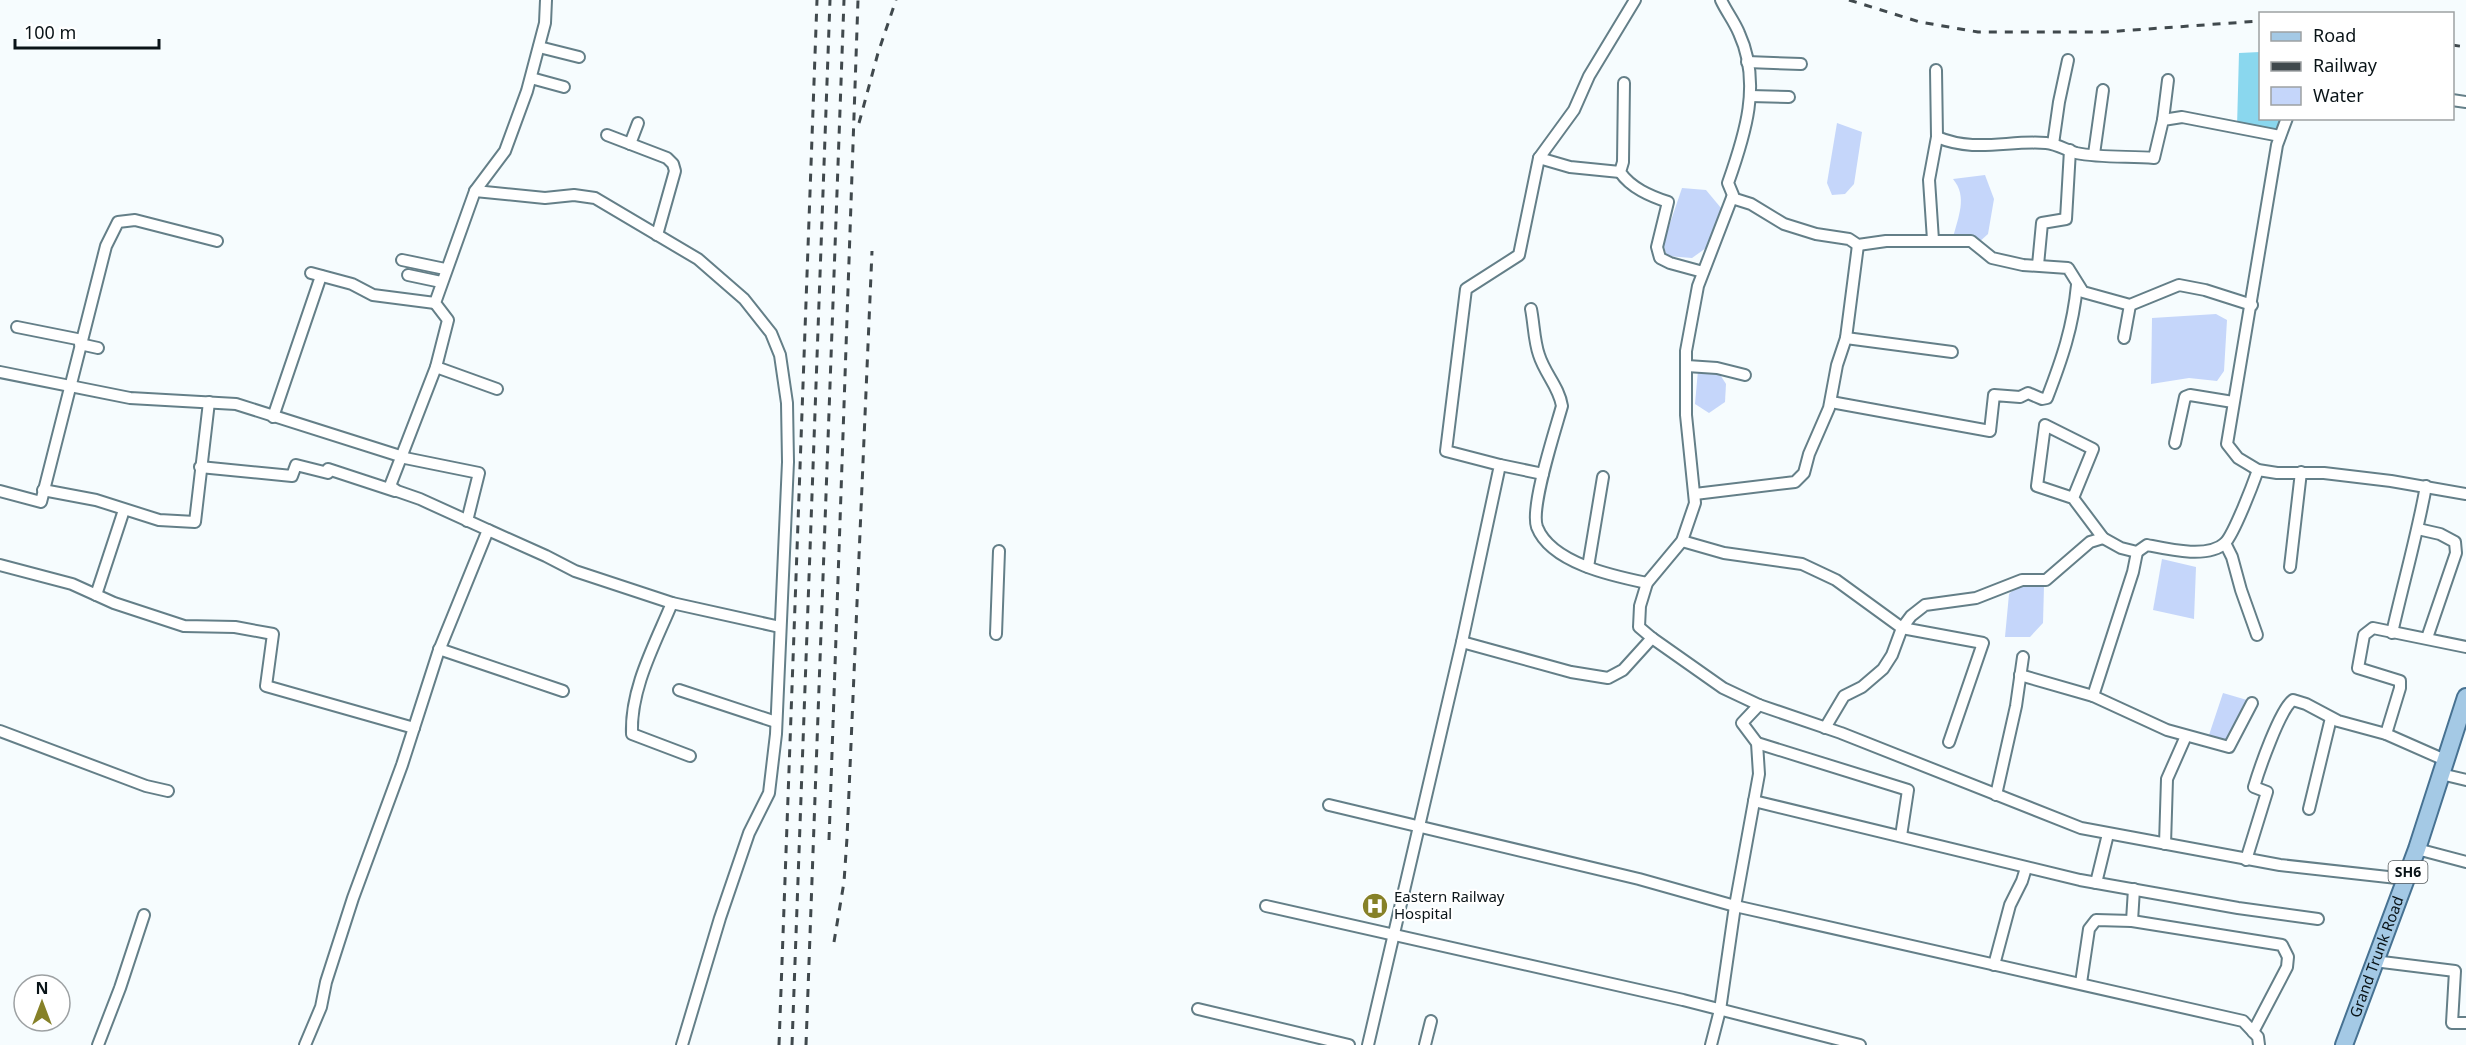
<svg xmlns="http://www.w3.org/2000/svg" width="2466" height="1045" viewBox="0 0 2466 1045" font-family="'Noto Sans',sans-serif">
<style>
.green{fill:#8ad7ee}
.water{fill:#c5d6fa}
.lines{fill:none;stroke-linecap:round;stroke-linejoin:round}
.street-casing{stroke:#647f88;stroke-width:14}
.primary-casing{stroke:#477292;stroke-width:20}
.street{stroke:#fff;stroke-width:10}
.primary{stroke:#a4c9e5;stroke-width:16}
.rail{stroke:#40494d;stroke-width:3;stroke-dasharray:8 8;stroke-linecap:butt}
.labels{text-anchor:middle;stroke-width:4.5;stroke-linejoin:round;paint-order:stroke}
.shield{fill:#fff;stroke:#545a5d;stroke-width:1.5}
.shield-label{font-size:14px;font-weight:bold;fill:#0a1418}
.poi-label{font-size:15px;fill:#0a1418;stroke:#fff;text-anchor:start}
.street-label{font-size:15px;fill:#0a1418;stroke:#fff}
</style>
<rect width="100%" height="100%" fill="#f6fcfe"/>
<path class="green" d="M2260,52v66l26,1 -6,17 -43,-9 2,-74z"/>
<g class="water">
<path d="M1837,123l25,9 -8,52 -9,10 -13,1 -5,-12z"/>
<path d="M1985,175l9,24 -6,35 -10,9 -25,-5c5,-21 15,-41 0,-59z"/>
<path d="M1682,188l24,2 15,18 -8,35 -21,15 -25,-2 -4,-12z"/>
<path d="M2216,314l11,6 -3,51 -7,10 -28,-3 -38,6 1,-66z"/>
<path d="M1698,370l21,3 7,11 -1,18 -16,11 -14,-9z"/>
<path d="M2162,559l34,8 -2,52 -41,-9z"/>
<path d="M2022,581l22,5 -1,37 -13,14h-25l4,-43z"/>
<path d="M2223,693l24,7 -20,44 -20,-3z"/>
</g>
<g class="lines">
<g class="street-casing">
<g id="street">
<path d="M1721,0c5,11 13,21 18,33 23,50 6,102 -11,150l5,12 -35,91 -12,65v64l9,88 -13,38 -35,42 -7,23 -1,21 13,11 71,50 36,17 82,28 240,95 199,37 126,14"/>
<path d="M539,47l40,10"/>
<path d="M1747,62l54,2"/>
<path d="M531,78l33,9"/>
<path d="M1624,83l-1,79 -3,10c11,16 30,24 48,30l-11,45 3,11 10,5 33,9"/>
<path d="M1750,96l39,1"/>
<path d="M2452,100l14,2"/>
<path d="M2287,118l-10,27 -50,299 11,14 20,12 19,3h47l67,8 75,13"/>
<path d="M2163,120l5,-40"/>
<path d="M607,135l60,23 6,6 2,7 -18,64"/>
<path d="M1937,137c38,16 71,3 109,6 11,1 20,7 30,10 25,5 53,3 78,5l9,-38 19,-3 98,19"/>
<path d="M630,144l8,-21"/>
<path d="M2053,144l6,-42 9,-42"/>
<path d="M2094,154l9,-64"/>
<path d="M1539,158l31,9 50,5"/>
<path d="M475,191l70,7 29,-3 21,3 103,61 46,40 27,34 9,22 7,48 1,59 -12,272 -7,59 -20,40 -29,85 -38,127"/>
<path d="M1732,198l19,6 33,20 32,10 33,5 9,6 28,-4h85l21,17 31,7 45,3 15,24 47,13 49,-20 26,5 47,15"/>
<path d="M1933,240l-4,-60 8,-43 -1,-67"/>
<path d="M402,260l43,9"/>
<path d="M2038,265l4,-42 24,-4 4,-69"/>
<path d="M311,273l41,11 21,11 62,8"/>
<path d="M408,275l33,7"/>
<path d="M1531,309c3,15 3,32 8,46 6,19 20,32 23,51 -7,25 -32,101 -25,121 14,36 76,49 110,56"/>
<path d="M17,327l65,13"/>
<path d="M1846,338l106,14"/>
<path d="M2124,338l6,-33"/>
<path d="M80,344l18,4"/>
<path d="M1687,366l30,2 28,7"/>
<path d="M436,367l61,22"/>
<path d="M0,372l130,26 106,6 164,52"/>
<path d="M1831,402l159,29 4,-36 26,2 8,-4 14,6 5,-1c15,-39 26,-71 30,-113"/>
<path d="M273,417l48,-141"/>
<path d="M2175,443l10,-46 5,-2 43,7"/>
<path d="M400,457l79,16 -12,48"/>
<path d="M1500,465l43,9"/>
<path d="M200,467l92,9 4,-11 32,8v-4l67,22"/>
<path d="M43,490l53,10 63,20 36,2 14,-120"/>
<path d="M0,491l41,11 65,-256 12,-24 17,-2 82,21"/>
<path d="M1695,494l100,-12 9,-9 5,-19 20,-46 8,-43 9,-27 12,-93"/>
<path d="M2073,498l20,-49 -48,-24 -8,61 36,12 30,40 18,10 16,4 10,-7c20,4 61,14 78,-2 9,-9 28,-59 33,-73"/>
<path d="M2418,529l22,5 15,8 1,11 -29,85"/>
<path d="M488,530l58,26 29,15 97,32 108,24"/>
<path d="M1682,541l42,12 78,11 34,16 66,48 -10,27 -9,14 -21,18 -18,9 -19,32"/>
<path d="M2225,543l7,14 9,33 16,45"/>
<path d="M2137,552l-4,20 -40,124 74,34 62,17 23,-44"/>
<path d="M0,565l72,19 42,19 70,23 51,1 38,7 -7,52 148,42"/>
<path d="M1588,567l15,-90"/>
<path d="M2290,567l11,-95"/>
<path d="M96,595l28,-85"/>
<path d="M672,603c-17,41 -42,86 -40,131l58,22"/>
<path d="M2392,633c11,-49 25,-97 34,-147"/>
<path d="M996,634l3,-83"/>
<path d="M1462,642l109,30 37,6 15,-8 29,-32"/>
<path d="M439,649l124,42"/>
<path d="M2020,675l73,21"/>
<path d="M679,690l97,32"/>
<path d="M0,731l146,55 22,5"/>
<path d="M2386,734l14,-46v-7l-42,-13 6,-33 9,-7 93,19"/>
<path d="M1949,742l34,-99 -81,-15 9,-12 14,-11 51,-7 46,-18h24l44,-38 13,-4"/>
<path d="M1757,743l151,47 -7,46"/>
<path d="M2441,774l25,6"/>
<path d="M1996,795l20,-89 7,-49"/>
<path d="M1754,801l326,79 158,28 80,11"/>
<path d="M1329,805l310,74 96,27 508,115 15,16 1,8"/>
<path d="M2309,809l22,-91"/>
<path d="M2165,844l2,-65 19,-43"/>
<path d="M2417,849l49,13"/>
<path d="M2246,860l21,-68 -13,-5c5,-17 26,-78 39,-87l13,4 32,17 48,13 59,26"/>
<path d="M2096,883l12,-49"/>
<path d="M1266,906l417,94 177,45"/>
<path d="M2132,921l2,-32"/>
<path d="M2374,961l81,10 -3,52h14"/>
<path d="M1994,965l16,-60 12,-24 4,-13"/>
<path d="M2081,983l8,-54 7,-9 36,1 150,24 6,12 -1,10 -34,65"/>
<path d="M1198,1009l151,36"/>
<path d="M98,1045l22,-57 24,-73"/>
<path d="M305,1045l16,-38 5,-25 27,-84 49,-133 36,-112 50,-123 -68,-31 -23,-8 -7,-5 46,-119 12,-47 -13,-17 40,-112 30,-40 22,-60 18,-68 1,-23"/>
<path d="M1368,1045l94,-403 38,-177 -54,-14 20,-162 53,-34 20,-97 35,-48 15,-34 46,-76"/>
<path d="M1425,1045l6,-24"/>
<path d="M1711,1045l9,-35 15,-104 24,-132 -2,-31 -15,-20 17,-18"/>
</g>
</g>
<g class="primary-casing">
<g id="primary">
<path id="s1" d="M2344,1045l73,-196 49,-152"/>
</g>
</g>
<use href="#street" class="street"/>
<use href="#primary" class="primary"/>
<g class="rail">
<path d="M1849,0l71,22 58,10h127l155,-11"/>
<path d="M2452,45l14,2"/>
<path d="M859,123l19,-70 18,-53"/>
<path d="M829,840l29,-840"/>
<path d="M834,942l10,-60 3,-44 25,-587"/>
<path d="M779,1045l38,-1045"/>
<path d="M792,1045l38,-1045"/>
<path d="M806,1045l38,-1045"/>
</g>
</g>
<defs>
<g id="hospital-disc" transform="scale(1.35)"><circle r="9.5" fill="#868128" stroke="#fff"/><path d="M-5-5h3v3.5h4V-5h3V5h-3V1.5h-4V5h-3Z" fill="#fff"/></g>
</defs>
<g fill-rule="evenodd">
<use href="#hospital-disc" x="1375" y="906"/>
</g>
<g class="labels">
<rect class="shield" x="2388.5" y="861" width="39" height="22" rx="4.5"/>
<g class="shield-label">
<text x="2408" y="877">SH6</text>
</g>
<g class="poi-label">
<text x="1394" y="902">Eastern Railway<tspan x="1394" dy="17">Hospital</tspan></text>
</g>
<g class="street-label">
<text dy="5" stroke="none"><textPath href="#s1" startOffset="94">Grand Trunk Road</textPath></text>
</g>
</g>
<rect x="2259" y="12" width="195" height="108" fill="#ffffff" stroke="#9da1a3" stroke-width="1.5"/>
<rect x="2271" y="32" width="30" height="9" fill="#a4c9e5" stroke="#9da1a3" stroke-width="1.5"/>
<text x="2313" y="42" font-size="18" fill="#0a1418">Road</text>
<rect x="2271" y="62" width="30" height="9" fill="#40494d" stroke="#9da1a3" stroke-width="1.5"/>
<text x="2313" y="72" font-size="18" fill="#0a1418">Railway</text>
<rect x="2271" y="87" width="30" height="18" fill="#c5d6fa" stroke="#9da1a3" stroke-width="1.5"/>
<text x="2313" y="102" font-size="18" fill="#0a1418">Water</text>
<g transform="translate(42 1003)"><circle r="28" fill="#ffffff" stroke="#9da1a3" stroke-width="1.5"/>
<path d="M0-4.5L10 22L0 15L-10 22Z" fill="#868128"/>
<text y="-9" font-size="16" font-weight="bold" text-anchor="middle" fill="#0a1418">N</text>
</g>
<path d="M15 39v9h144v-9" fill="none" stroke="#0a1418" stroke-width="3"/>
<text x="24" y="39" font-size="18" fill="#0a1418" stroke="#ffffff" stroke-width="4.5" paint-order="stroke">100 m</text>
</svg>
